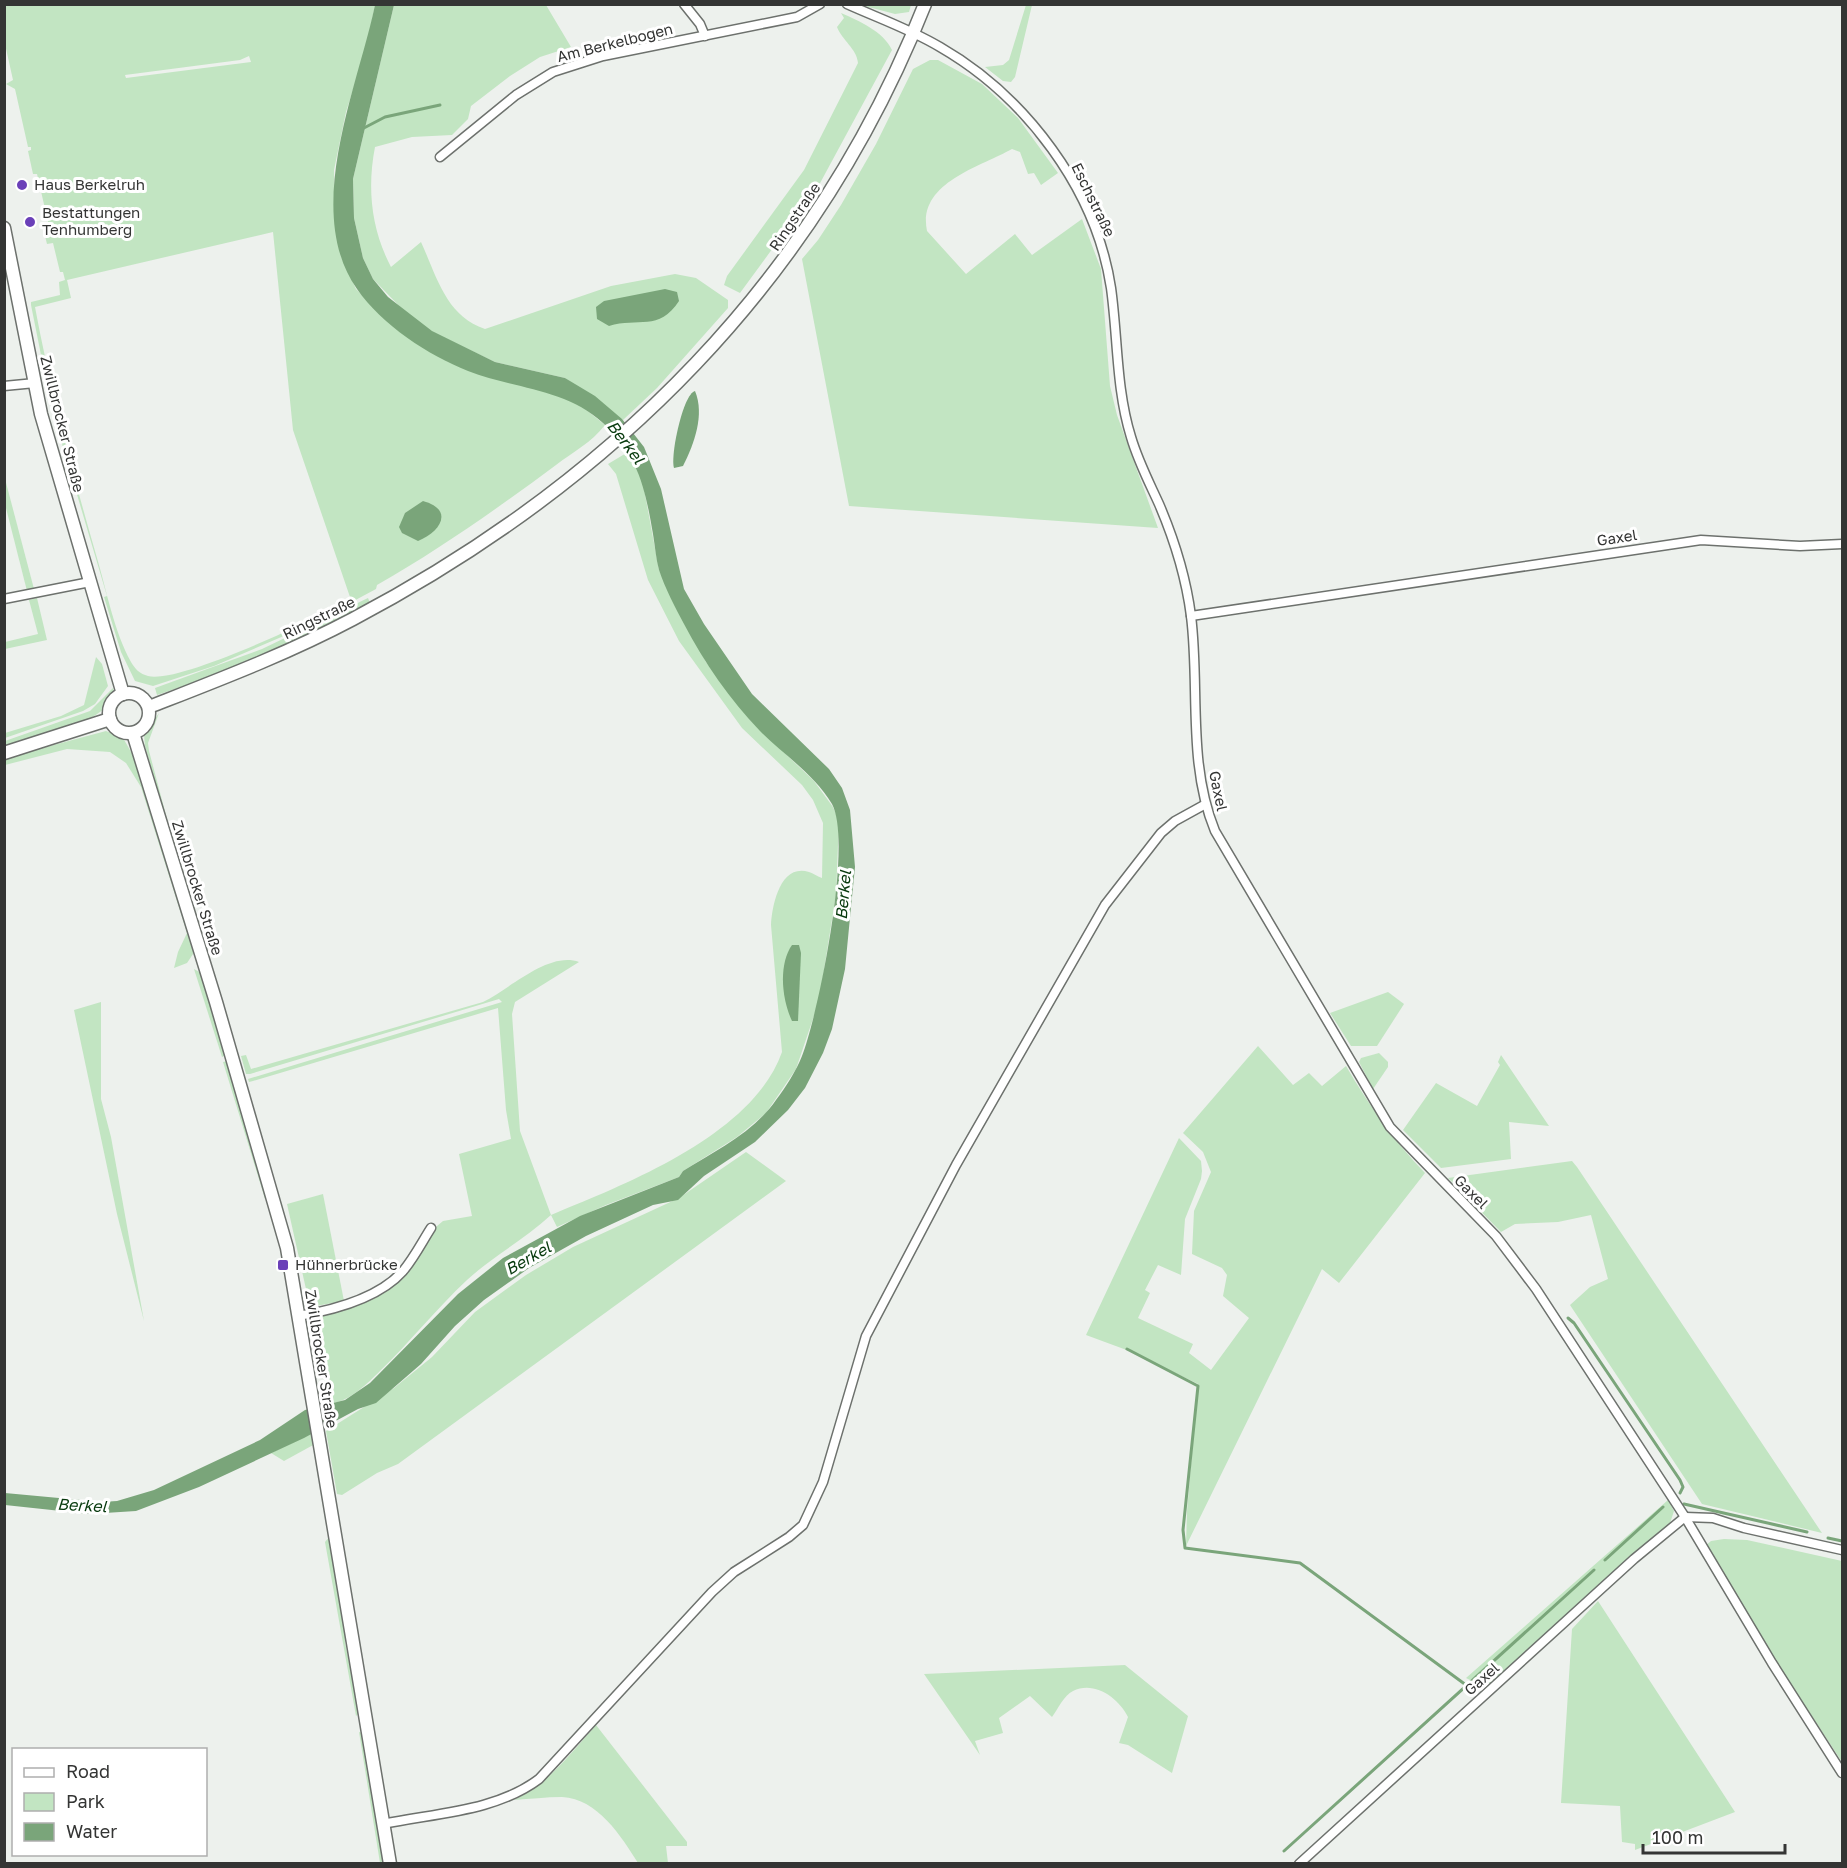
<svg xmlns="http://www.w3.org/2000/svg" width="1847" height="1868" viewBox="0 0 1847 1868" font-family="'Golos Text',sans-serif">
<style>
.green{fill:#c2e5c2;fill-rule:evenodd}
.water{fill:#7aa57a}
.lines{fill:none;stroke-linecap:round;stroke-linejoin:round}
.stream{stroke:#7aa57a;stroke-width:3}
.street-casing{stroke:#6d716d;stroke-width:11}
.secondary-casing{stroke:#6d716d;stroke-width:15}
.street{stroke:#fff;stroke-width:8}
.secondary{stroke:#fff;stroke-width:12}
.poi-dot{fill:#6a40b8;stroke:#fff;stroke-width:2}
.labels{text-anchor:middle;stroke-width:6;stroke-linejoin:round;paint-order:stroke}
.street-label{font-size:15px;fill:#343534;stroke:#fff}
.poi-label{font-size:15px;fill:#343534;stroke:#fff;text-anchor:start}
.water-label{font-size:16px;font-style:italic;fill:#07390d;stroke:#fff}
</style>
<rect width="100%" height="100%" fill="#edf1ed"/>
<g class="green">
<path d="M4,5h371l-8,40 -21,67 -12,58 1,50 7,39 14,30 43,42 180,73 26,21c-14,18 -31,26 -49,40 -58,43 -116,84 -179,120l-1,4 -69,37 -93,40 -61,20 -18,-5 -14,-29 -17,-55 3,-1 -55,-186 -21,-105v-3l29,-7 -1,-13 6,-2 -2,-8h-3l-7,-29 -6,1 -4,-16 6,-2 -12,-52h-4l-5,-23 3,-1v-3h-3l-13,-58 -9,-5 7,-4 -8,-36zM249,56l2,6 -125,16 -1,-3 115,-15zM273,232l20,198 58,170c-34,18 -171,84 -203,76 -8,-2 -13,-7 -17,-14 -17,-31 -24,-70 -34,-104 -24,-83 -46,-165 -62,-251l36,-9 -4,-18z"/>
<path d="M394,5h152l25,42 -31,10 -30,19 -39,30 -3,13 -16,16 -40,2 -37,10c-8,41 -4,82 16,120l30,-25c16,35 25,74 64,87l126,-43 64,-12 21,4 32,22v8l-71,80 -34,32 -58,-42 -70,-16 -63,-30 -25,-18 -34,-35 -10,-21 -9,-40 -1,-39z"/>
<path d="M861,5h50l-2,7 -14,2z"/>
<path d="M1026,5h6l-17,72 -4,5 -8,-1 -18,-14 18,-2 6,-5z"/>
<path d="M841,13c18,8 42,18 51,37l-73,135 -79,108 -16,-8 3,-9 77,-106 54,-107c-1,-14 -16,-23 -21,-36l7,-9z"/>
<path d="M930,60h8l44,24 36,34 40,55 -17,12 -7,-12 -6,1 -8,-22 -8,-3c-32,18 -95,34 -85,82l39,43 49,-40 17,21 50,-36 19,50 9,117 7,29 41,113 -309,-22 -47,-247 16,-19 23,-35 35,-61 37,-75z"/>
<path d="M628,452l14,26 17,92 47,92 44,58 64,61 19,26 6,14 -3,73 -14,89 -5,24 -21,62 -30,44 -29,24 -54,34 -4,6 -73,28 -49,22 -6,-12c-27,25 -58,41 -84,65 -31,29 -57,62 -87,91 -11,11 -32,32 -49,32l-6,-14 -11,-63 4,-9 65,-25 48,-61 12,-10 29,-5 -13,-62 52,-15 -5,-29 -8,-102 -245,73 -4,1 -1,-3 254,-77 -3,-3 -249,75h-4l-5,-18 5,-1 5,14 232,-67c28,-14 66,-51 96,-40l-64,40 -3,12 8,117 31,84c75,-31 202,-80 231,-163l-11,-127c1,-19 9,-62 38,-53 4,1 9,5 13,6l1,-55 -10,-23 -11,-15 -60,-57 -63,-87 -31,-61 -32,-106 -8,-10z"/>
<path d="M4,475l30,114 -7,2 -22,-87z"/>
<path d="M37,598l10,42 -42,9v-7l33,-8 -9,-34z"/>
<path d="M368,598l2,5 -55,30 -99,42 -59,20 -2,-7 107,-39z"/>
<path d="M96,657l6,7 6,22 -13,18 -12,7 -78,27v-5l56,-17 23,-11z"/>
<path d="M113,688c8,32 -85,53 -108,60v-7l85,-30z"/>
<path d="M159,713l-11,30 1,8 26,98 -30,-103 -1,-11z"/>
<path d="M106,731l17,7 11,19 61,194 -8,12 -13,5 4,-16 9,-19 -46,-146 -15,-24 -16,-11 -43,-3 -62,16v-7z"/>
<path d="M194,969l7,4 25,82 -4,2z"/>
<path d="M1388,992l16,12 -27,42h-26l-21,-33z"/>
<path d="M101,1002v97l10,38 33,184 -27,-107 -43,-204z"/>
<path d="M1258,1046l35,39 16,-12 13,13 24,-20c23,39 47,74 79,107l-86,110 -17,-14 -136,277 1,-35 11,-127 -66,-32 -46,-17 93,-197 22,23 1,10 -1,8 -16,40 -4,56 -23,-10 -13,25 5,3 -12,25 55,26 -4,9 22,17 38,-52 -26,-22 4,-21 -5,-7 -30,-14 2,-43 17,-39 -8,-20 -20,-19z"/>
<path d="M1379,1053l9,9v5l-15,22 -14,-27 2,-4z"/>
<path d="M1501,1055l48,71 -40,-4 2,37 -70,9 -38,-38 33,-47 41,23 23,-41 -2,-3z"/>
<path d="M228,1061l40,134 -3,4 -42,-137z"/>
<path d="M746,1152l40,29 -388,283 -21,9 -35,22 -5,-1 -11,-63 68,-43 38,-31 43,-45 51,-37 47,-28 106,-49z"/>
<path d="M1572,1161l5,6 245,366 -120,-29 -132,-199 20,-18 18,-8 -17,-64 -33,7 -43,2 -14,8 -53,-54z"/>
<path d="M323,1194l21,107 -34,6 -23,-103z"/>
<path d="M313,1433l2,11 -31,17 -13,-8z"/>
<path d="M1668,1500l6,11 -4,12 -179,162 -12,-11 -9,6 -4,-2z"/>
<path d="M330,1536l17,103 -2,3 14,71 -3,3 -31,-174z"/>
<path d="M1724,1539l23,1 95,21v201l-137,-208v-8l6,-5z"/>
<path d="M1598,1601l137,211 -100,38v-6l-13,-2 -2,-36 -59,-3 11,-174z"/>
<path d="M1125,1665l63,51 -16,57 -44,-28 -9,-2 9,-26c-9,-19 -34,-37 -55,-26 -9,4 -15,18 -21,26l-22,-21 -31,22 4,15 -28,8 5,14 -56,-81z"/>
<path d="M596,1725l91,117v4h-21l2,17h-30c-17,-27 -40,-64 -76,-66 -16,0 -32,2 -48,3 35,-17 57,-47 82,-75z"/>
<path d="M359,1732l3,1 3,11 20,119h-5z"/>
</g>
<g class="water">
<path d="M375,5h19l-41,174 1,39 9,40 10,21 15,18 44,34 63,31 70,16 30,18 27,23 22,28 17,42 23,100 20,35 48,70 77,75 13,19 8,22 5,57 -3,30 -7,72 -13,60 -9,24 -18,35 -17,22 -33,32 -51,34 -26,24 -25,5 -67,31 -57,32 -45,32 -29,26 -34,38 -45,39 -18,6 -54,29 -105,49 -63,24 -47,3 -84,-9v-12l97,9 15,-1 37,-11 106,-50 45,-30 40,-10 25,-17 88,-89 45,-36 77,-42 99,-39 4,-6c32,-20 71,-39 93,-71 10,-13 20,-29 26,-44 17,-44 51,-213 30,-252 -18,-30 -48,-49 -72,-73 -30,-31 -56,-69 -76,-107 -9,-17 -19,-36 -25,-54 -3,-11 -4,-24 -6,-36 -8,-46 -14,-77 -50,-111 -38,-35 -89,-34 -135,-52 -40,-16 -86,-46 -111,-82 -55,-78 1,-202 18,-284z"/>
<path d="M665,289l12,3 2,9c-20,31 -41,16 -70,25l-12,-7 -1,-12 8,-6z"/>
<path d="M695,391c10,24 -1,53 -12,75l-9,2c-4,-12 9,-74 21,-77z"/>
<path d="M423,501c32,9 17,31 -5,40l-16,-8 -3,-6 6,-14z"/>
<path d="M792,945h7l2,8 -3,68h-6c-10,-21 -14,-56 0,-76z"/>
</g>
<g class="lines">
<g class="stream">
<path d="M362,129l23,-12 55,-12"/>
<path d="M1568,1318l6,5 106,157 3,7 -3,6"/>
<path d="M1127,1349l71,37 -15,144 2,18 115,15 166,122"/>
<path d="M1684,1504l123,28"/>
<path d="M1828,1538l14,3"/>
<path d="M1605,1560l58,-53"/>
<path d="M1284,1851l310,-281"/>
</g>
<g class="street-casing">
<g id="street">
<path d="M684,4l16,20 5,12"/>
<path d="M847,4c31,14 63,25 93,43 85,49 156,142 171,241 7,50 5,101 20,149 7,24 18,45 28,67 15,35 27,73 32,112 9,71 -4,147 24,215l175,296 106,109 40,53 149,228 87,146 70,110"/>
<path d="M440,157l76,-62 37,-23 50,-16 194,-39 23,-13"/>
<path d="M4,386l31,-3"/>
<path d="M4,599l86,-17"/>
<path d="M1191,616l510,-76 99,6 42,-2"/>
<path d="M298,1316c36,-6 81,-18 105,-45 11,-13 19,-29 28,-43"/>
<path d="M383,1824c51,-11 112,-12 156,-45l173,-187 22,-20 55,-35 14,-12 20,-43 43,-146 90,-171 149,-260 56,-72 14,-12 29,-16"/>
<path d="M1299,1864l335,-305 51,-42 28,1 31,10 98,22"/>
</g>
</g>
<g class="secondary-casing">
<g id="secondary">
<path d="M4,228l37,186 82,280"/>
<circle cx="129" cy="713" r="20"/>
<path d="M149,707c69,-27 138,-53 204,-88 260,-137 463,-339 572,-615"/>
<path d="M133,733l83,269 71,246 103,616"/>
<path d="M4,753l106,-34"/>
</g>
</g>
<use href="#street" class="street"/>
<use href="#secondary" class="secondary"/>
</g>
<g class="poi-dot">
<circle cx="22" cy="185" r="6"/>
<circle cx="30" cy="222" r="6"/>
<rect x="277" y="1259" width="12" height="12" rx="3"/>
</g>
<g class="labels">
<g class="street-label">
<text transform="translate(615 43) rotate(-14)" y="5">Am Berkelbogen</text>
<text transform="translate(1093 200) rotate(64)" y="5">Eschstraße</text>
<text transform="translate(795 217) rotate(-56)" y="5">Ringstraße</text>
<text transform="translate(62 424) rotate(76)" y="5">Zwillbrocker Straße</text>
<text transform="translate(1617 538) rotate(-9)" y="5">Gaxel</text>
<text transform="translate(319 618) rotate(-26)" y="5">Ringstraße</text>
<text transform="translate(1218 791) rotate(78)" y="5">Gaxel</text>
<text transform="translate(197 888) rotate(73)" y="5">Zwillbrocker Straße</text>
<text transform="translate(1471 1192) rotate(45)" y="5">Gaxel</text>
<text transform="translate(321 1359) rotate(81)" y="5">Zwillbrocker Straße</text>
<text transform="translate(1482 1679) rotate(-42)" y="5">Gaxel</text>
</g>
<g class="poi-label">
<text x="34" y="190">Haus Berkelruh</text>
<text x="42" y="218">Bestattungen<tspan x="42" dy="17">Tenhumberg</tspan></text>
<text x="295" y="1270">Hühnerbrücke</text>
</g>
<g class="water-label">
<text transform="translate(626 442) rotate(53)" y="6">Berkel</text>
<text transform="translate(843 895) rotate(-85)" y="6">Berkel</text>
<text transform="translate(528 1258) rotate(-30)" y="6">Berkel</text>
<text transform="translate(82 1505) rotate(3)" y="6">Berkel</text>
</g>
</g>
<rect width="1847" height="1868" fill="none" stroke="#343534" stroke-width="12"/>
<rect x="12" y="1748" width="195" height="108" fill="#ffffff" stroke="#aeaeae" stroke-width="1.5"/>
<rect x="24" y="1768" width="30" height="9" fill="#ffffff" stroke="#aeaeae" stroke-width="1.5"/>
<text x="66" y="1778" font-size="18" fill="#343534">Road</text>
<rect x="24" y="1793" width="30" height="18" fill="#c2e5c2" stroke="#aeaeae" stroke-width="1.5"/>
<text x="66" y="1808" font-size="18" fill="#343534">Park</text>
<rect x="24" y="1823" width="30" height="18" fill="#7aa57a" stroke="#aeaeae" stroke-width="1.5"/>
<text x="66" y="1838" font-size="18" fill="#343534">Water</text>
<path d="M1643 1844v9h142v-9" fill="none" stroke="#343534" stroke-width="3"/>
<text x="1652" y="1844" font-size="18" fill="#343534" stroke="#ffffff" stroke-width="4.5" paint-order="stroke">100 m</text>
</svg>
